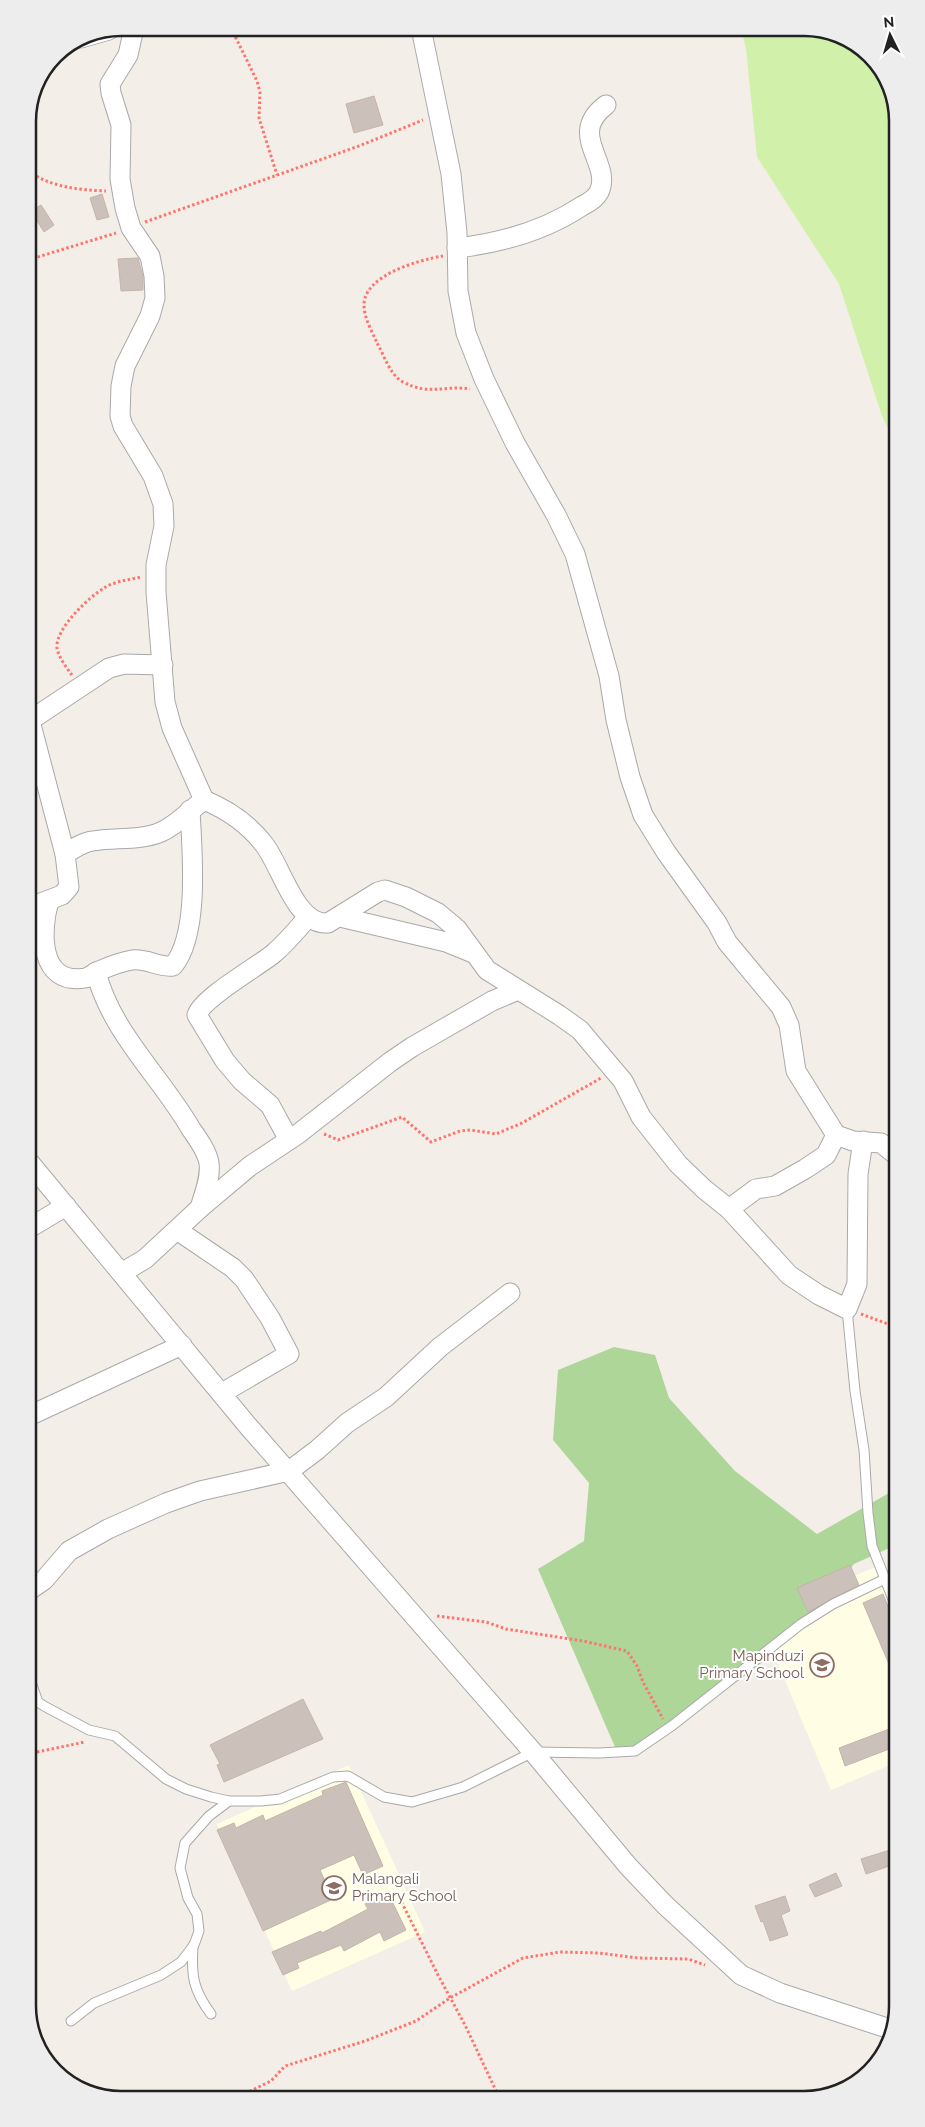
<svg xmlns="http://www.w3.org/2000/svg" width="925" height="2127" viewBox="0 0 925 2127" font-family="Raleway,sans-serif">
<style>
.education{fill:#fffee5}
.grass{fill:#d1f1aa}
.forest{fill:#aed699}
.building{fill:#cbc1ba;stroke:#c6b4a8}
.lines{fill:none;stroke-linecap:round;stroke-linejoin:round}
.lane-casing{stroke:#a9a9a9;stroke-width:11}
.street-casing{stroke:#a9a9a9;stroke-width:21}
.path{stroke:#ff746d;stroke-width:3;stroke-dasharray:2.5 2.5;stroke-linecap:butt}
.lane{stroke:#fff;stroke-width:9}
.street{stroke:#fff;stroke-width:19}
.labels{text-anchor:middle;stroke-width:4;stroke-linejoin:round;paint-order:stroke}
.education-label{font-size:15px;fill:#785e54;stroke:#fff;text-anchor:end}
.rim{fill:none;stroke:#222;stroke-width:2.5}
</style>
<rect width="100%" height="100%" fill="#f3efe8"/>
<g class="education">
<path d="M883,1564l13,31 1,167 -66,28 -73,-174z"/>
<path d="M349,1765l76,167 -133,59 -75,-167z"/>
</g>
<path class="grass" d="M741,28h69l51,19 31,44 1,348 -11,-23 -43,-132 -82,-127 -11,-108z"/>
<path class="forest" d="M614,1347l41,8 14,43 66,73 82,63 79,-45v56l-42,19 -44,54 -46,43 -117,88 -32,-2 -77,-178 46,-28 5,-58 -36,-43 5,-70z"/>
<g class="building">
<path d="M374,96l9,29 -29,8 -8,-29z"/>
<path d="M102,194l7,23 -12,3 -7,-22z"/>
<path d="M41,205l13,20 -10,7 -13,-21z"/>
<path d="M138,258l5,19v13l-22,1 -3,-32z"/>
<path d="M850,1565l9,20 -51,27 -11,-24z"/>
<path d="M883,1594l13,32 1,57 -34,-80z"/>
<path d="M303,1699l20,40 -99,43 -7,-17 3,-1 -10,-19z"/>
<path d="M897,1726v20l-52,20 -6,-18z"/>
<path d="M346,1782l37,84 -20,9 -9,-20 -34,15 13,29 -70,32 -46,-101 17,-7 2,5 27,-13 2,6 58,-26 -1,-4z"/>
<path d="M890,1850l5,14 -29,10 -5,-15z"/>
<path d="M836,1873l6,13 -27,11 -6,-12z"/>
<path d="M388,1893l18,37 -22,11 -4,-9 -36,19 -3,-6 -44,18 2,5 -16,7 -11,-23 49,-21 1,2 46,-24 -3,-5z"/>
<path d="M785,1896l5,15 -9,4 7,20 -18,6 -7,-20 -2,1 -6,-16z"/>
</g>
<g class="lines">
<g class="lane-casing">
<g id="lane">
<path d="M847,1309l8,82 9,59 4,63 4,33 24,61"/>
<path d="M32,1685l6,17 6,4 45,24 26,6 51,43 20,10 25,8 18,4h32l19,-2 53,-22 15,-1 36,21 28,5 51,-15 70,-35 66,1 36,-2 38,-26 128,-101 32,-20 52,-25"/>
<path d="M193,1946c-2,29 0,44 18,68"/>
<path d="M71,2021l23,-18 67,-28 20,-13 13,-17 5,-14 -2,-17 -9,-16 -8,-30 5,-25 24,-27 20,-15"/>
</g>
</g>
<g class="street-casing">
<g id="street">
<path d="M134,28l-6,27 -18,29 1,9 10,32 -1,54 5,29 6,20 19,28 4,20 1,22 -5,18 -25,50 -4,20 -1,30 3,10 30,50 10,28 1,22 -8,39v27l9,110 7,26 32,72"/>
<path d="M421,28l30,146 6,59 1,58 8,42 18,46 31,64 41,72 19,39 34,122 7,44 14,57 13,38 23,37 51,71 10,19 54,65 8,18 7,46 40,64 17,6 28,2 14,11"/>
<path d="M81,38l28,-8"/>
<path d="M457,248c44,-5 87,-17 125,-42 6,-3 14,-8 17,-14 14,-29 -33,-57 7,-87"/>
<path d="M29,721l80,-53 15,-4 39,1"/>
<path d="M30,721l35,133"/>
<path d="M49,901c-9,30 -10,85 36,77 5,-1 9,-5 14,-7 11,-5 21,-9 33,-11 15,-2 27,8 41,6 27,-32 19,-115 17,-156"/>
<path d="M30,907l32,-12 7,-8 -4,-33c8,-5 18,-12 28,-13 21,-4 47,0 68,-9 16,-7 29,-22 43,-32 22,9 44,24 59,43 18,21 32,83 65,80l50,-31 7,-2 21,7 32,16 19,16 30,41 72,45 21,15 43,51 18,36 37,47 26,25 25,20 60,66 30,20 28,14 10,-25 1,-110 5,-33"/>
<path d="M340,917l106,25 27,11"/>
<path d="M96,972c15,60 65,105 95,157 7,10 16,22 18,34 2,15 -5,31 -9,45"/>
<path d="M289,1140l-19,-35 -28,-24 -17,-20 -28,-46c5,-17 60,-48 76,-61 13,-11 24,-24 35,-37"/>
<path d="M30,1163l218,263 285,326 95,114 37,39 76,70 39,18 110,36"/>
<path d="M729,1209l27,-20 19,-3 30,-17 21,-14 10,-20"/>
<path d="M31,1227l35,-21"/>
<path d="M177,1230l56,38 11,11 26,39 19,36 -67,39"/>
<path d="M123,1272l22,-13 55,-51 50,-42 48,-32 92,-72 22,-15 80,-46 26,-11"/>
<path d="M31,1415l151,-70"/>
<path d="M31,1589l13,-9 25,-29 39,-22 58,-26 34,-12 89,-20 28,-21 30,-27 39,-26 54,-50 70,-54"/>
</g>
</g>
<g class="path">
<path d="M231,28l26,53 3,11 -1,26 18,57"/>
<path d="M28,171c23,16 50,19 78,20"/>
<path d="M145,222l214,-76 64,-26"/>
<path d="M443,256c-24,4 -79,19 -79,49 0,14 9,28 14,40 7,12 12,30 25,37 27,14 41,3 67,7"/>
<path d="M28,260l88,-27"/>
<path d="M72,675c-6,-8 -13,-17 -15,-27 -2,-19 32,-51 47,-60 11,-7 24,-8 37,-11"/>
<path d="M324,1134l14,6 64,-23 29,25 29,-11 11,-1 25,4 26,-11 79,-45"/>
<path d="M861,1314l35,13"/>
<path d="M437,1616l49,6 20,7 77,12 44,10 10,15 6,16 20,37"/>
<path d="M32,1753l53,-11"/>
<path d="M397,1893l41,82 27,50 34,72"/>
<path d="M236,2098l35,-17 14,-15 80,-25 51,-20 34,-23 73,-40 37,-6 39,1 39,5 50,1 17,6"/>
</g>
<use href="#lane" class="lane"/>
<use href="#street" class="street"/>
</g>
<defs>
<g id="school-ring" transform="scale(1.25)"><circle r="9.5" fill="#fff" stroke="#8d6e63" stroke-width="1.5"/><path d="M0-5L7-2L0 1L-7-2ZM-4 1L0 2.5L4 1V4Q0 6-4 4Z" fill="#8d6e63"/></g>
</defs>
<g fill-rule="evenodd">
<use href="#school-ring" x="822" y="1665"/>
<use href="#school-ring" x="334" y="1888"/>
</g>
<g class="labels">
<g class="education-label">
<text x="804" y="1661">Mapinduzi<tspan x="804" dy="17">Primary School</tspan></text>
<text x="352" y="1884" text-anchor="start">Malangali<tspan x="352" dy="17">Primary School</tspan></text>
</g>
</g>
<path d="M0 0H925V2127H0ZM121 36H804A85 85 0 0 1 889 121V2006A85 85 0 0 1 804 2091H121A85 85 0 0 1 36 2006V121A85 85 0 0 1 121 36Z" fill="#ededed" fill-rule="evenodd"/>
<path class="rim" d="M121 36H804A85 85 0 0 1 889 121V2006A85 85 0 0 1 804 2091H121A85 85 0 0 1 36 2006V121A85 85 0 0 1 121 36Z"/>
<g transform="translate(890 35) rotate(355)" stroke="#ffffff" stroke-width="4" paint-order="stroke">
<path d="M0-4L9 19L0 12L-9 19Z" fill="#222222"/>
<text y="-8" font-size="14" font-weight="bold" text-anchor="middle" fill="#222222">N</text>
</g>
</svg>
